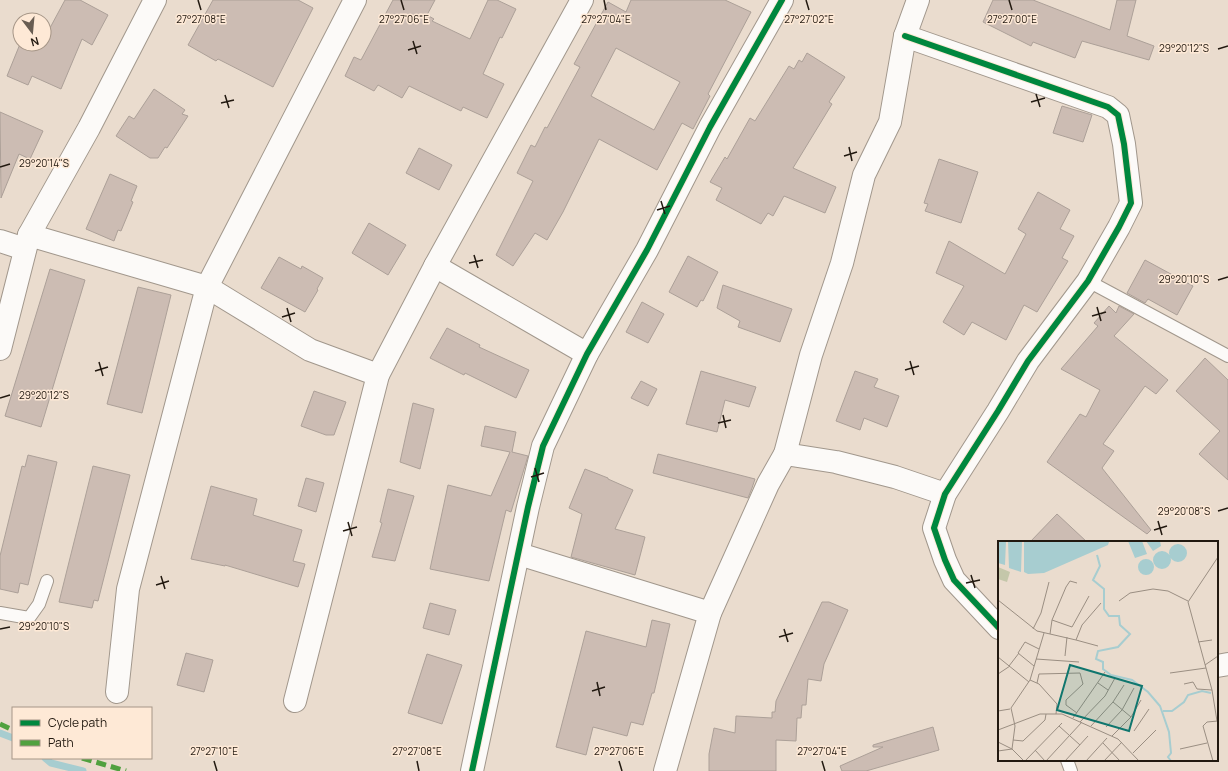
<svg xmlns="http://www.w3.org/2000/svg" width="1228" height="771" viewBox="0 0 1228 771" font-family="Manrope,sans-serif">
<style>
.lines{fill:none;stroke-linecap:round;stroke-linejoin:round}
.stream{stroke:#a7cdd0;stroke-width:7}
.building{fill:#ccbcb3;stroke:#aca098;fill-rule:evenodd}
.service-casing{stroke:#a1978c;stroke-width:14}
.minor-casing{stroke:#a1978c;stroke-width:24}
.service{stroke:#fcfaf8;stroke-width:12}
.minor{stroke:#fcfaf8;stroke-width:22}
.quiet{stroke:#50a13f;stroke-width:5;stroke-dasharray:10 5;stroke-linecap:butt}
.cycleway-casing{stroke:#fee9d6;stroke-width:8}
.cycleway{stroke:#00873e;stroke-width:6}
.ticks{fill:none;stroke:#221910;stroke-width:1.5}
.inset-river{fill:none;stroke:#a7cdd0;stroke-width:2}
.inset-road{fill:none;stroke:#9a8e82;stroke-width:1}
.view{fill:#0f766e;fill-opacity:0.15;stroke:#0f766e;stroke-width:2}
.inset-edge{fill:none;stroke:#221910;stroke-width:2}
.ticks-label{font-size:10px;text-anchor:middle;fill:#221910;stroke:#fee9d6;stroke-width:3;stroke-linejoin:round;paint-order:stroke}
</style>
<rect width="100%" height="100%" fill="#eadcce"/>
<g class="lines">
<g class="stream">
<path d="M0,733l13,5"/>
<path d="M45,758l6,5 32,8"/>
</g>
</g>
<g class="building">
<path d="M65,0h15l28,15 -16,30 -10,-6 -21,50 -29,-13 -4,9 -21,-9 13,-32h24v-5z"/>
<path d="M213,0h85l15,8 -40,79 -55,-28 -2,2 -28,-16z"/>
<path d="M393,0h42l-8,15 7,4 -2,2 38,18 18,-39h9l19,9 -14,29 -2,-1 -17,37 21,10 -17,34 -24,-11 -2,4 -52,-25 -7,12 -24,-13 -4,6 -29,-15 9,-19 7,3z"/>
<path d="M631,0h94l26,12 -43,82 2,2 -17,33 -11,-6 -25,47 -58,-31 -36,73 -16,28 -12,-7 -22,33 -17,-11 37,-74 -16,-8 14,-28 4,2 10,-20 2,1 33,-61 -6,-3 34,-62 18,10zM616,48l64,34 -26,48 -63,-34z"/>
<path d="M993,0h40l77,30 7,-30h19l-9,36 27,10 -5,14 -67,-19 -7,17 -42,-16 -2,4 -48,-24z"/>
<path d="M807,53l38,24 -16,25 3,2 -39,64 43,19 -11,26 -41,-17 -11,20 -5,-3 -7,11 -45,-24 6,-12 -12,-6 15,-25 2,2 23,-41 5,3 34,-55 5,3 5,-9 3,2z"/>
<path d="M154,89l31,21 -3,4 6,2 -21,32 -2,-1 -7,11h-8l-34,-22 13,-20 5,3z"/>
<path d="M1062,106l30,9 -9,27 -30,-9z"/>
<path d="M0,112l43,19 -13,28 -11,-5 -18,44z"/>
<path d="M419,148l33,17 -13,25 -33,-17z"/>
<path d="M939,159l39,13 -17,51 -36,-12 3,-7 -4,-1z"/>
<path d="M110,174l27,12 -6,15 2,1 -12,29 -3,-1 -4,11 -28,-12z"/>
<path d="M1038,192l32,18 -10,19 14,7 -12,22 6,3 -31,51 -13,-7 -18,35 -34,-18 -8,13 -21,-13 21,-36 -28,-13 13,-32 56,33 21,-40 -8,-5z"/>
<path d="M369,223l37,22 -18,30 -36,-22z"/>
<path d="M688,256l30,16 -15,29 -2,-1 -4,7 -28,-15z"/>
<path d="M279,257l22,12 1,-3 21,12 -6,11 1,1 -13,22 -44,-24z"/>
<path d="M1145,260l48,26 -16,29 -29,-16 -3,4 -18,-10z"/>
<path d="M50,269l35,11 -44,147 -36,-11z"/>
<path d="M723,285l69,24 -12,33 -42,-15 2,-6 -23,-13z"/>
<path d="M138,287l33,8 -29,118 -35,-9z"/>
<path d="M642,302l22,12 -16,29 -22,-11z"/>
<path d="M1109,306l7,7 3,-7 15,8 -20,22 54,44 -12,14 -11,-8 -42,58 11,7 -12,17 49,62 -4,4 -100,-72 33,-48 6,3 14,-27 -39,-21 37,-43 -4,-3z"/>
<path d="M447,328l33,17 -1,2 50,23 -13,28 -51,-25 -1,2 -34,-17z"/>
<path d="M1205,358l23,22v100l-29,-26 21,-23 -44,-40z"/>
<path d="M701,371l55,16 -7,20 -24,-7 -8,32 -31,-8z"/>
<path d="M855,371l23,8 -4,8 25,9 -12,31 -23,-9 -4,12 -24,-9z"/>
<path d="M641,381l16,8 -9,17 -17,-8z"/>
<path d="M314,391l32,11 -12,33h-8l-25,-9z"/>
<path d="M413,403l21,6 -14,60 -20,-7z"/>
<path d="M485,426l31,6 -4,20 16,4 -17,56 -5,-2 -17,71 -59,-12 18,-84 43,11 19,-44 -29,-6z"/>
<path d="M658,454l97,25 -3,9 -4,10 -95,-25z"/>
<path d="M28,455l29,7 -29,123 -8,-2 -2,10 -18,-4v-33l22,-90 3,1z"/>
<path d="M93,466l37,9 -32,126 -4,-1 -2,8 -33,-6z"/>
<path d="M585,469l23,9v1l25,11 -18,39 30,8 -10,38 -64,-18 11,-43 -13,-6z"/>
<path d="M306,478l18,5 -8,29 -18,-6z"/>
<path d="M211,486l46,13 -4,16 49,15 -9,31 12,3 -7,23 -73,-22v1l-34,-7z"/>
<path d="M388,489l26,7 -19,65 -23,-4 10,-34 -2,-1z"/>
<path d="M1057,514l30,28h-57z"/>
<path d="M822,602h7l19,8 -24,54 -3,17 -13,-2 -2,26h-4l-1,13h-4l-1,23 -20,-1v31h-67v-17l5,-26 21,5 1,-17 36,2v-6h3l1,-11z"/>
<path d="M430,603l26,7 -7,25 -26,-7z"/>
<path d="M652,620l18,4 -16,69h-2l-9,32 -12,-3 -4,14 -34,-9 -7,28 -30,-8 30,-116 60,16z"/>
<path d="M186,653l27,7 -9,32 -27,-7z"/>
<path d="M427,654l35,11 -20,59 -34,-11z"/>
<path d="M933,727l6,23 -73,21h-24l-2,-5 43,-19h-10v-2z"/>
</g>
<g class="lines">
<g class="service-casing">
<g id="service">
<path d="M1088,281l140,75"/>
<path d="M0,613l29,5 10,-14 8,-23"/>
<path d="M1067,760l4,11"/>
</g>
</g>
<g class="minor-casing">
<g id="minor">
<path d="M905,36l203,71 10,8 6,29 7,59 -12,24 -31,54 -60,80 -30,50 -53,83 -11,34 11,32 9,20 45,48"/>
<path d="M29,235l178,52 103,63 68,25"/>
<path d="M0,241l25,8"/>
<path d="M435,266l152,88"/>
<path d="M0,349l29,-114 60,-107 66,-128"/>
<path d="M785,454l51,8 59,15 50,17"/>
<path d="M519,554l191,59"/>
<path d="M1217,666l11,-2"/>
<path d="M117,692l11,-103 79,-302 148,-287"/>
<path d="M295,701l83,-326 57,-109 147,-266"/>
<path d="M472,771l56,-264 15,-61 44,-92 60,-104 63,-123 72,-127"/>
<path d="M665,771l45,-158 58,-129 17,-30 26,-99 31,-92 22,-88 26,-53 15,-86 13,-36"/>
</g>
</g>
<use href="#service" class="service"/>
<use href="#minor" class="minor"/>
<g class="quiet">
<path d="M0,724l13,6"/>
<path d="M82,758l44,13"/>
</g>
<g class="cycleway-casing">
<g id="cycleway">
<path d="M905,36l203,71 10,8 6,29 7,59 -12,24 -31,54 -60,80 -30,50 -53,83 -11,34 11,32 9,20 45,48"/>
<path d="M472,771l56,-264 15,-61 44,-92 60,-104 63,-123 72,-127"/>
</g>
</g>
<use href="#cycleway" class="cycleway"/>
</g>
<path class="ticks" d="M198,0l3,10M401,0l3,10M604,0l2,10M806,0l3,10M1009,0l3,10M413,41l4,13M1218,49l10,-3M408,50l13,-4M1036,94l4,13M225,95l4,13M1031,102l14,-4M221,103l13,-3M849,147l3,14M844,156l13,-4M0,167l10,-3M661,201l4,13M657,210l13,-4M474,255l4,13M469,263l14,-3M1218,280l10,-3M1097,307l4,14M287,308l4,14M1092,316l14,-4M282,317l13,-4M910,361l4,14M99,362l4,14M905,370l14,-4M95,371l13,-4M0,398l10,-3M723,415l3,13M718,423l13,-3M535,468l4,14M531,477l13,-4M1218,511l10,-3M1158,521l4,14M348,522l4,14M1154,530l13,-4M343,531l14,-4M971,575l4,13M161,576l4,13M966,583l14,-3M156,585l13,-4M0,629l10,-2M784,629l4,13M779,637l14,-4M597,682l3,14M592,691l13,-4M214,761l3,10M417,761l2,10M619,761l3,10M822,761l3,10"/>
<g transform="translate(998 541)">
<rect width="220" height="220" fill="#eadcce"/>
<path d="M0,26l12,5 -3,10 -9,-3z" fill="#c4c7aa"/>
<path d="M0,0h8l-1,24 -7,-2zM10,0h14l-1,31 -12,-4zM26,0h85v1l-1,3 -64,28 -16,1 -4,-2zM144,0l5,13 -12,4 -7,-17zM148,0h14l1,5 -8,5zM171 12a9 9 0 1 1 18 0a9 9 0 1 1-18 0ZM155 19a9 9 0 1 1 18 0a9 9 0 1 1-18 0ZM140 26a8 8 0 1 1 16 0a8 8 0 1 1-16 0Z" fill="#a7cdd0"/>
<path class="inset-river" d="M99,14l3,11 -7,14 11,9v20l5,7h10l1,9 10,9 -12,13 -20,4 -2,8 7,3v7l8,6 21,5 16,12 12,14 9,26 2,21 -3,4 3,4M165,170h9l12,-9 4,-7 14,-4 9,2"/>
<path class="inset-road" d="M0,59l39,31 39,9M121,60l11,-8 23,-4 15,2 20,10M54,79l20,7 17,-31M35,88l8,-16 8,-31M52,93l2,-14 14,-33 4,-6 7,2M200,101l14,-2M100,105l-22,-6 6,-15 19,-22M67,115l2,-19M0,116l31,25M38,118l43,3M207,124l13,-9M11,125l10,-13M36,125l-16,-13 7,-11 14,7M172,132l36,-5M0,133l12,-8M32,139l9,4 18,20 -1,10M39,142l2,-9 41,-1 3,11 -17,16v5l11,8M100,142l10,7M186,143l9,-2 4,7 15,1M115,161l18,15M0,170l12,-2M75,177l32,-46M219,180l-5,-31 -24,-88 30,-45M82,181l25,-26 10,-18M61,185l21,19M93,185l22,-24 11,-17M108,186l16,-17 12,-22M0,189l42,-16h22l56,25 21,22M136,190l15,-22M114,195l19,-19 10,-17M15,199l10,1 22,-21 1,-6M0,201l14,7 12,12M105,202l17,18M182,208l27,-6M37,209l10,11M0,210l14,-2 3,-23 -4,-18 19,-28 14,-47M135,212l23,-23M27,220l37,-38M48,220l36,-39M67,220l23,-25M88,220l21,-23M106,220l18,-19M215,220l-10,-35 4,-4 11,-1"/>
<path class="view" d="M72,124l72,21 -13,45 -72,-21z"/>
<rect width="220" height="220" class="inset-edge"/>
</g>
<g class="ticks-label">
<text x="201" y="23">27°27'08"E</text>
<text x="404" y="23">27°27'06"E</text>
<text x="606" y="23">27°27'04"E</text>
<text x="809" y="23">27°27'02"E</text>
<text x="1012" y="23">27°27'00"E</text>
<text x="1184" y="52">29°20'12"S</text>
<text x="44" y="167">29°20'14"S</text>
<text x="1184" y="283">29°20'10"S</text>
<text x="44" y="399">29°20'12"S</text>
<text x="1184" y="515">29°20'08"S</text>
<text x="44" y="630">29°20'10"S</text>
<text x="214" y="755">27°27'10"E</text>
<text x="417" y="755">27°27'08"E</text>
<text x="619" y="755">27°27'06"E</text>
<text x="822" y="755">27°27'04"E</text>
</g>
<rect x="12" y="707" width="140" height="52" fill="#fee9d6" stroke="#a69687"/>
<rect x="20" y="720" width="20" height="6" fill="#00873e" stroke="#a69687"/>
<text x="48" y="727" font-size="12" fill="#221910">Cycle path</text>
<rect x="20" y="740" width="20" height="6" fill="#50a13f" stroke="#a69687"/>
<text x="48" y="747" font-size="12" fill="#221910">Path</text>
<g transform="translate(32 32) rotate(164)"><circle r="19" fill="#fee9d6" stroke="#a69687"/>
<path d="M0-3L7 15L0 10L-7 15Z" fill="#685d52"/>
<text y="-6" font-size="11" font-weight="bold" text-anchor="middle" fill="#221910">N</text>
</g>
</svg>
